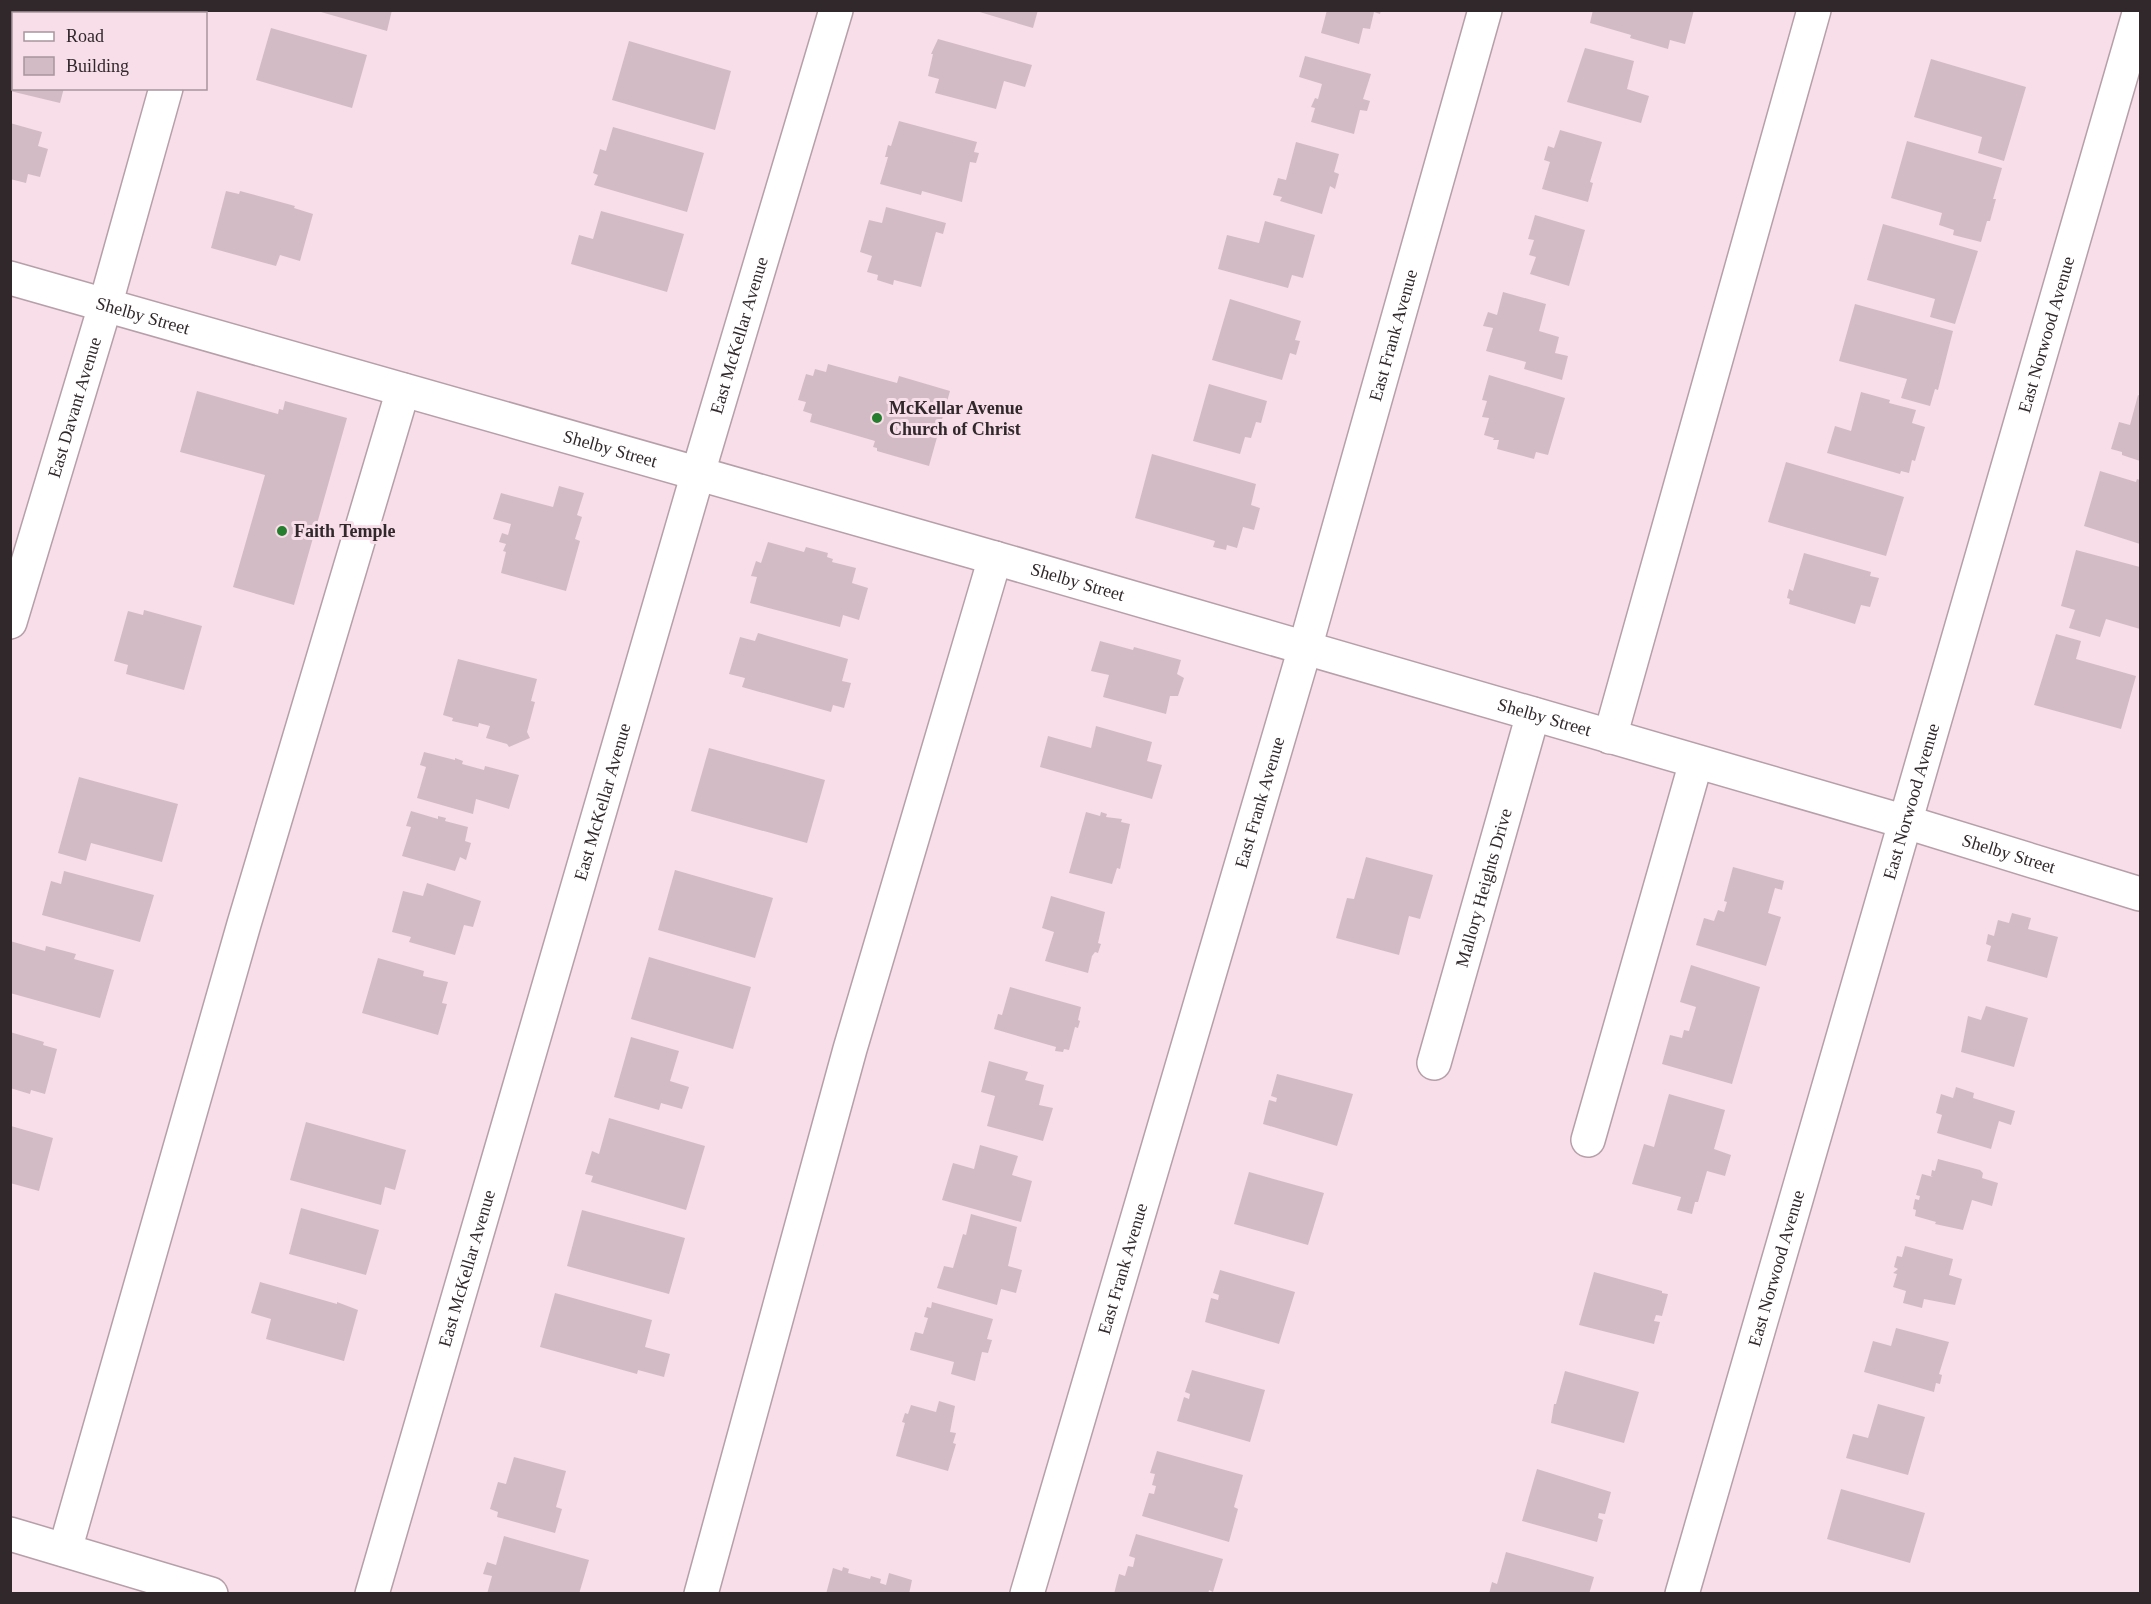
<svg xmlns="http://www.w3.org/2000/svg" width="2151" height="1604" viewBox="0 0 2151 1604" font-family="Georgia,serif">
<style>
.building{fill:#d3bbc5}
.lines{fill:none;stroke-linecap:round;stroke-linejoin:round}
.minor-casing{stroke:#b69fa9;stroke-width:36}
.minor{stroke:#fff;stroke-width:33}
.poi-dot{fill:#247e2e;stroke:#f8dee9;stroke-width:2}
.labels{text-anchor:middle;stroke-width:6;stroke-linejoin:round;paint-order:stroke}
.street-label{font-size:18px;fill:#31282c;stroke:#f8dee9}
.poi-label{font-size:18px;font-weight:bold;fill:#31282c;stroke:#f8dee9;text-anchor:start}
</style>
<rect width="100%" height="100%" fill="#f8dee9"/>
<g class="building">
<path d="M10,10h78l-1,4h-73l-1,8h-3z"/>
<path d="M314,10h78l-5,21z"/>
<path d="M973,10h65l-5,18z"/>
<path d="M1327,10h54l-1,4 -6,-2 -4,17 -7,-1 -4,16 -38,-11z"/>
<path d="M1593,10h101l-9,34 -15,-4 -2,9 -38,-11 1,-3 -41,-12z"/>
<path d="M271,28l96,27 -15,53 -96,-28z"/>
<path d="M10,38l4,1v49h50l-4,15 -50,-12z"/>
<path d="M938,39l94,26 -7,22 -21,-6 -8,28 -61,-16 4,-14 -11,-3 5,-22h-2z"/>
<path d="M629,41l102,30 -16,59 -103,-30z"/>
<path d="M1585,48l49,13 -7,28 22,7 -8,27 -74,-21z"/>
<path d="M1305,56l66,18 -8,25 7,2 -3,10 -7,-1 -6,24 -43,-12 4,-14 -4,-1 4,-9 3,1 4,-15 -23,-7z"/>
<path d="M1931,59l95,28 -22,74 -26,-8 4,-16 -68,-20z"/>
<path d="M899,121l78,21 -3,10 5,1 -3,10 -6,-1 -8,40 -40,-11 -1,4 -41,-11 8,-27h-3l3,-12 3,1z"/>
<path d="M10,123l32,9 -4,14 10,3 -8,28 -12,-3 -2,9 -16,-4z"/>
<path d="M613,127l91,26 -17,59 -93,-27 4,-10 -5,-2 7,-24 6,2z"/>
<path d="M1560,130l42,12 -12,40 3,1 -5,19 -46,-13 8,-27 -6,-2 4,-14 6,2z"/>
<path d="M1907,141l95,27 -9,31h3l-6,22h-3l-6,21 -28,-7 1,-5 -15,-5 3,-12 -51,-15z"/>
<path d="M1296,142l43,12 -5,18 5,2 -4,15 -5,-3 -8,28 -42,-13 2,-4 -9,-2 5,-17 8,2z"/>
<path d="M226,191l13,3 1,-3 55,15 -1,2 19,6 -13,47 -20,-6 -4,11 -65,-18z"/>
<path d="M886,207l60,16 -3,11 -7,-2 -15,55 -27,-7 -1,5 -16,-5 1,-5 -11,-3 5,-16 -12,-4 9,-32 13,3z"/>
<path d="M601,211l83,23 -17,58 -96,-28 8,-29 14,4z"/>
<path d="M1535,215l50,15 -16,56 -39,-12 6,-17 -7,-2 5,-15 -6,-1z"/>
<path d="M1265,221l50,14 -12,43 -11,-3 -4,13 -70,-19 9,-34 32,8z"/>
<path d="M1883,224l95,27 -23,73 -25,-7 5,-18 -68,-19z"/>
<path d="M1503,292l43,12 -7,27 20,6 -4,16 13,3 -6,24 -38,-11 2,-7 -40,-11 7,-23 -10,-2 5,-14 9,3z"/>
<path d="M1230,299l71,22 -6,19 5,1 -4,14 -6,-2 -8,27 -70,-20z"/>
<path d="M1855,304l98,27 -15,59 -3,-1 -5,17 -29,-8 6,-19 -68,-18z"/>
<path d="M828,364l69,19 2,-7 51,15 -21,75 -52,-15v-3l-4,-1 2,-6 -65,-19 2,-8 -9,-3 3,-9 -8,-2 8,-26 7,2 2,-7 11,3z"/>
<path d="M1489,375l76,23 -17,57 -12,-3 -2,7 -37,-10 2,-9h-6l1,-2 -10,-3 5,-17 -7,-1 5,-16 -5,-1z"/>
<path d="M1209,384l58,17 -6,22 -5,-1 -5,16 -6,-1 -5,17 -47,-13z"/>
<path d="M197,391l81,23 1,-5 4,1 2,-9 62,17 -53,187 -61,-18 32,-112 -85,-23z"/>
<path d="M1861,392l29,8 -1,3 27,7 -4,13 13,4 -10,34 -3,-1 -3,13 -8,-2 -1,3 -73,-21 8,-27 16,5z"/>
<path d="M2138,395l2,1v65l-18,-6v-3l-11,-3 8,-27 11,3z"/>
<path d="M1152,454l104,30 -5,21 9,3 -6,22 -11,-3 -6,21 -10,-3 -1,5 -13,-3 2,-6 -80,-23z"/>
<path d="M1786,462l118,35 -18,59 -118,-34z"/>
<path d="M2100,471l36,11 1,-3 3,1v64l-56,-18z"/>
<path d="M559,486l25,7 -7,22 5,2 -7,22 5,2 -14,50 -65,-18 5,-21 -3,-1 3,-7 -7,-2 3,-9 6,2 3,-11 -18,-5 8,-26 52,14z"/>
<path d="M768,542l36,10 2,-5 22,6 -1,4 6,2 -1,3 24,6 -4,15 16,5 -9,32 -16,-5 -3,12 -90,-24 7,-26 -6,-1 5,-15 5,2z"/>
<path d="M2076,550l64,17v62l-34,-10 -6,18 -31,-9 6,-18 -14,-4z"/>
<path d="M1804,553l67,19 -1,4 9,2 -9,29 -9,-2 -6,19 -66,-20 1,-5 -3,-1 2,-9 4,2z"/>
<path d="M144,610l58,16 -18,64 -58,-16 2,-9 -14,-4 14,-50 15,4z"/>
<path d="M758,633l90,26 -6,22 9,2 -7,25 -11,-3 -2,7 -89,-25 3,-9 -16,-4 11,-37 15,4z"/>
<path d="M2056,634l25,7 -5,18 60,17 -15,53 -87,-24z"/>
<path d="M1100,641l33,9 1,-3 47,13 -4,14 7,4 -6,18h-8l-4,18 -63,-17 6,-22 -18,-4z"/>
<path d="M458,659l79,20 -6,22 4,1 -8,30 3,6 -21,9 -2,-3 -21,-6 4,-12 -11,-3 -1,4 -26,-6 1,-3 -10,-3z"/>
<path d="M1096,726l56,16 -5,19 15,4 -10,34 -112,-32 8,-31 43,12z"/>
<path d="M709,748l116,32 -18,63 -116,-32z"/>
<path d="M424,752l31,8v-2l8,3 -1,3 22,6 1,-4 34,9 -10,34 -33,-10 -3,15 -56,-16 9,-31 -6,-2z"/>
<path d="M79,777l99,27 -16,58 -71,-19 -5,18 -28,-8z"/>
<path d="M411,811l27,8v-3l8,2 -1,3 23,6 -3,14 6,2 -5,17 -6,-3 -5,14 -53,-15 9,-29 -5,-1z"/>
<path d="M1086,812l14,4 1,-4 6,2 -1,3 16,2 -1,3 9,2 -10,45 -3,-1 -5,16 -43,-11z"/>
<path d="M1366,857l67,18 -13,44 -11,-3 -10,39 -63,-17 11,-40 7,1z"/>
<path d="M1733,867l51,14 -2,9 -7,-2 -7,25 13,4 -15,49 -70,-21 8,-27 10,3 4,-11 6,2 3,-10 -3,-1z"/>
<path d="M675,870l98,28 -18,60 -97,-28z"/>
<path d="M64,871l90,24 -14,47 -98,-27 9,-34 10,3z"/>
<path d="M427,883l54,18 -8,26 -9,-2 -9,30 -46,-13 2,-5 -19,-5 11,-41 20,5z"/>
<path d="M1051,896l54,16 -7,31 3,1 -3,9 -3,-1 -3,4 -4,17 -43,-12 9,-29 -12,-4z"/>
<path d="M2012,913l19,5 -3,11 30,8 -11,41 -60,-17 4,-15 -5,-2 2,-10 6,2 4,-16 11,3z"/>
<path d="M10,941l35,10 1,-5 30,8 -2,5 40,11 -14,48 -90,-25z"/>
<path d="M649,957l102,30 -18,62 -102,-30z"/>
<path d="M378,958l46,13 -1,5 25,6 -6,21 5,1 -9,31 -76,-22z"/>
<path d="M1691,965l69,22 -28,97 -70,-20 8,-29 12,3 2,-8 5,1 7,-24 -16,-5z"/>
<path d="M1010,987l71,20 -3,13 2,1 -2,7 -3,-1 -6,23 -5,-1 -1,3 -8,-1 1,-4 -62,-18 4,-15 4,1z"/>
<path d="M1986,1006l42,12 -14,49 -53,-15 7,-36 13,4z"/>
<path d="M10,1032l34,10 -1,3 14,4 -12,45 -14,-4 -1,4 -20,-6z"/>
<path d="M631,1037l48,14 -9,30 19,6 -7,22 -21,-6 -2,7 -45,-13z"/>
<path d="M989,1061l39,11 -3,8 19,5 -5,20 14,3 -10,33 -56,-15 8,-30 -14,-4z"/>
<path d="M1277,1074l76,20 -16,52 -74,-22 6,-24 7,2 1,-4 -6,-2z"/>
<path d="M1956,1087l18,6 -1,5 42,13 -4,14 -12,-4 -8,28 -54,-16 5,-18 -6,-2 5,-19 12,4z"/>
<path d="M1669,1094l56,16 -11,39 17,6 -6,21 -18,-5 -9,31h-3l-3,12 -15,-4 4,-13 -49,-13 12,-40 10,3z"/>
<path d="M609,1118l96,28 -19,64 -95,-28 2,-6 -8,-2 7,-23 7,3z"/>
<path d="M306,1122l100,28 -11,40 -10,-3 -4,18 -91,-25z"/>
<path d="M11,1126l42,12 -14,53 -29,-8z"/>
<path d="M980,1145l38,11 -6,19 20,6 -11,41 -79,-22 11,-37 21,6z"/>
<path d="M1938,1159l42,11 3,3 -1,5 16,5 -6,23 -20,-6 -9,30 -28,-6 1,-2 -21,-6 1,-6 -3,-1 2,-10 4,1 1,-4 -4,-1 6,-21 11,3 -2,-1 1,-6 3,1z"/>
<path d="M1249,1172l75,21 -16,52 -74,-21z"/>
<path d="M301,1208l78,22 -13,45 -77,-21z"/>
<path d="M582,1210l103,28 -16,56 -102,-28z"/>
<path d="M971,1214l46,13 -9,39 14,4 -6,23 -15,-4 -4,16 -60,-17 7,-22 9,2 10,-34 3,1z"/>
<path d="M1905,1246l48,13 -4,16 13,4 -7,26 -31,-6 -2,9 -19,-5 3,-12 -13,-4 4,-13 -4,-1 5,-4 -4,-2 3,-11 5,1z"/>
<path d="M1220,1270l75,22 -16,52 -74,-22 6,-24 7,2 1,-5 -6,-2z"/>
<path d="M1594,1272l68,19v2l6,1 -6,22 -6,-1 -2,6 6,1 -6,22 -75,-19z"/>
<path d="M260,1282l77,22v-2l21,8 -14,51 -78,-22 5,-20 -20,-6z"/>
<path d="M555,1293l97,27 -7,27 25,7 -6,23 -26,-7 -1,4 -97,-27z"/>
<path d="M932,1302l61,17 -6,20 5,1 -4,13 -6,-1 -7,29 -24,-7 3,-12 -44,-12 5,-18 8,2 5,-16 -4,-1 3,-10 4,1z"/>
<path d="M1896,1328l53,14 -10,32 3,1 -2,9 -4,-1 -2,9 -70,-20 9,-31 18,5z"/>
<path d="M1192,1370l73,20 -15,52 -73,-21 7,-24 5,2 1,-5 -5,-2z"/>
<path d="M1565,1371l74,21 -15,51 -73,-20 3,-19h2z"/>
<path d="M939,1401l16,5 -5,26 6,1 -3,10 3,1 -8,27 -52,-15 9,-33 -3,-1 3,-9 3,1 3,-9 25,7z"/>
<path d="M1878,1404l47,13 -17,58 -62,-17 7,-24 15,4z"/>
<path d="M1157,1451l86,24 -9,32 4,2 -9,33 -87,-26 7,-23 5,1 2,-8 -4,-1 3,-11 -5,-1z"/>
<path d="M514,1457l52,14 -10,36 6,2 -7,24 -58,-16 1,-5 -8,-3 8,-27 8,2z"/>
<path d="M1537,1469l74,23 -6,22 -6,-1 -1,5 5,2 -6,22 -75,-21z"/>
<path d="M1841,1489l84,24 -15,50 -83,-24z"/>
<path d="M1136,1534l87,25 -10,33 -4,-2 -1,4h-94l5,-20 6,2 3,-10 5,1 2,-9 -6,-2z"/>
<path d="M504,1536l85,24 -10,34h-92l5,-18 -9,-2 4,-12 9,3z"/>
<path d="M1506,1552l88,25 -5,17h-100l3,-12 5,2z"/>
<path d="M843,1567l6,2 -1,4 22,6 1,-3 10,3 -1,4 6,2 3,-12 23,7 -3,14h-83l7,-26 9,3z"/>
</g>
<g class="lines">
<g class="minor-casing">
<g id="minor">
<path d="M187,14l1,-4"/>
<path id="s1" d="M10,278l985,280 911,264 234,72"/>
<path id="s2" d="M10,622l95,-316 61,-218"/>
<path d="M1610,737l204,-727"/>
<path id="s3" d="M1434,1063l99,-349"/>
<path d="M1588,1140l108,-378"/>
<path d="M10,1534l201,60"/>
<path d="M65,1550l179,-626 159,-534"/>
<path id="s4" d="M372,1594l326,-1121 138,-463"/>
<path d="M701,1594l149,-545 145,-491"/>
<path id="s5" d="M1027,1594l278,-946 180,-638"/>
<path id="s6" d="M1682,1594l458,-1584"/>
</g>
</g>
<use href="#minor" class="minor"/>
</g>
<g class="poi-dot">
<circle cx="877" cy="418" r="6"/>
<circle cx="282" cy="531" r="6"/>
</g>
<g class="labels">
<g class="street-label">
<text dy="6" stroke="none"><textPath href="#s1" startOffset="138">Shelby Street</textPath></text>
<text dy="6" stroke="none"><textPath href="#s4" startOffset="1311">East McKellar Avenue</textPath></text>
<text dy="6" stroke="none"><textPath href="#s6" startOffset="1311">East Norwood Avenue</textPath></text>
<text dy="6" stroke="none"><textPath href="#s5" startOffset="1311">East Frank Avenue</textPath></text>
<text dy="6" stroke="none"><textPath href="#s2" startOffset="224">East Davant Avenue</textPath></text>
<text dy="6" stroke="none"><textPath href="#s1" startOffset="624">Shelby Street</textPath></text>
<text dy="6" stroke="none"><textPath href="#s1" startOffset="1110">Shelby Street</textPath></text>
<text dy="6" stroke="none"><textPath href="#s1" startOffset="1596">Shelby Street</textPath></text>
<text dy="6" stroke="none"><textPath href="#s4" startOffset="825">East McKellar Avenue</textPath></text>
<text dy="6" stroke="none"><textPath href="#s6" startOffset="825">East Norwood Avenue</textPath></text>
<text dy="6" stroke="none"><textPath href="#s5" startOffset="825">East Frank Avenue</textPath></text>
<text dy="6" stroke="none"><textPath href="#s1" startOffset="2080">Shelby Street</textPath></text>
<text dy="6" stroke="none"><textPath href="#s3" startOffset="182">Mallory Heights Drive</textPath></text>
<text dy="6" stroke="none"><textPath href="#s4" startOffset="339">East McKellar Avenue</textPath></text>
<text dy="6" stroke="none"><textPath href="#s5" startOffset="339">East Frank Avenue</textPath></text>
<text dy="6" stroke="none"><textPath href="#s6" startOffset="339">East Norwood Avenue</textPath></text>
</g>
<g class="poi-label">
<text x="889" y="414">McKellar Avenue<tspan x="889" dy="21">Church of Christ</tspan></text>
<text x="294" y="537">Faith Temple</text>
</g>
</g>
<rect width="2151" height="1604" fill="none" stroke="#31282c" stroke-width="24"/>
<rect x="12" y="12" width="195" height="78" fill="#f8dee9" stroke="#a8959d" stroke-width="1.5"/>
<rect x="24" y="32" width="30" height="9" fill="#ffffff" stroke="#a8959d" stroke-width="1.5"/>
<text x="66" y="42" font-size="18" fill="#31282c">Road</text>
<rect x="24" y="57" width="30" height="18" fill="#d3bbc5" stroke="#a8959d" stroke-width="1.5"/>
<text x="66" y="72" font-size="18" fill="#31282c">Building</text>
</svg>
